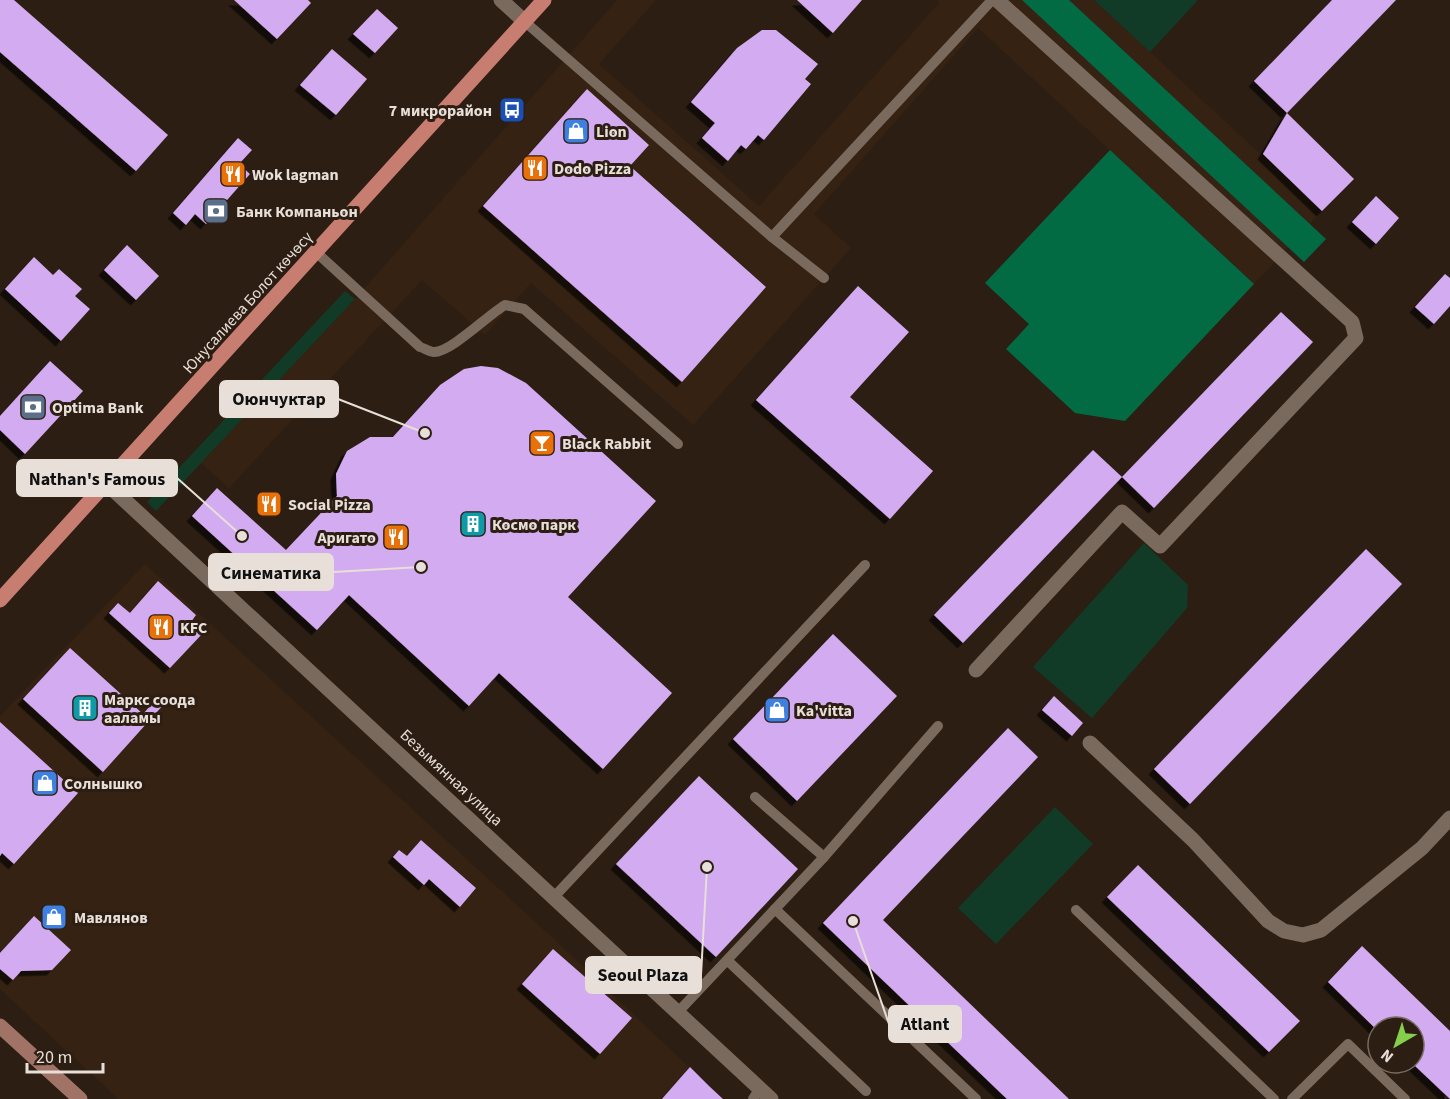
<svg xmlns="http://www.w3.org/2000/svg" width="1450" height="1099" viewBox="0 0 1450 1099" font-family="'Source Sans 3',sans-serif">
<style>
.built{fill:#352212;fill-rule:evenodd}
.green{fill:#113b27}
.forest{fill:#036b44}
.building{fill:#d3abf1;filter:url(#shadow)}
.lines{fill:none;stroke-linecap:round;stroke-linejoin:round}
.service{stroke:#7a6a5d;stroke-width:10}
.minor{stroke:#7a6a5d;stroke-width:15}
.secondary{stroke:#a17366;stroke-width:15}
.primary{stroke:#c77d70;stroke-width:15}
.labels{text-anchor:middle;stroke-width:6;stroke-linejoin:round;paint-order:stroke}
.poi-label{font-size:16px;font-weight:bold;fill:#e8dfd8;stroke:#2c1e13;text-anchor:start}
.street-label{font-size:16px;fill:#e8dfd8;stroke:#2c1e13}
.leader{fill:none;stroke:#e8dfd8;stroke-width:2}
.callout-dot{fill:#e8dfd8;stroke:#2c1e13;stroke-width:2}
.callout{fill:#e8dfd8;stroke:#e8dfd8;stroke-width:2}
.callout-label{font-size:18px;text-anchor:middle;font-weight:bold;fill:#111}
</style>
<defs>
<filter id="shadow"><feDropShadow dx="-5.5" dy="5.5" stdDeviation="0" flood-color="#0009"/></filter>
</defs>
<rect width="100%" height="100%" fill="#2c1e13"/>
<g class="built">
<path d="M617,0h39l-57,64 160,142 180,-203 -2,-3h157l228,211 -68,73 -276,-256 -164,186 37,34 -158,177 -162,-142 -46,52 -63,-55 -193,208 -28,-25 154,-164zM587,89l62,55 -19,22 136,121 -84,95 -198,-176z"/>
<path d="M145,564l409,375 155,147 -3,5 9,8h-597l-118,-110v-273z"/>
</g>
<g class="green">
<path d="M1094,0h104l-48,52z"/>
<path d="M345,291l10,8 -199,212 -9,-9z"/>
<path d="M1144,543l44,42 -1,23 -95,110 -59,-51z"/>
<path d="M1055,807l38,37 -97,100 -38,-36z"/>
</g>
<g class="forest">
<path d="M1022,0h47l257,239 -22,23z"/>
<path d="M1110,150l144,134 -129,137 -50,-8 -69,-64 23,-25 -44,-41z"/>
</g>
<g class="building">
<path d="M0,0h14l154,135 -32,36 -136,-119z"/>
<path d="M234,0h74l3,3 -34,36z"/>
<path d="M797,0h65l-29,33z"/>
<path d="M1332,0h64l-109,113 -33,-32z"/>
<path d="M377,9l21,19 -23,25 -22,-19z"/>
<path d="M762,30h14l42,34 -13,15 6,5 -47,56 -6,-5 -12,14 -5,-4 -13,16 -26,-23 13,-15 -24,-21 46,-54z"/>
<path d="M332,49l35,30 -31,36 -36,-30z"/>
<path d="M587,89l62,56 -19,21 136,121 -84,95 -199,-176z"/>
<path d="M1287,113l67,66 -32,32 -59,-57z"/>
<path d="M238,138l14,12 -13,14 11,10 -44,50 -11,-10 -9,11 -13,-12z"/>
<path d="M1376,196l23,22 -23,26 -24,-22z"/>
<path d="M127,245l32,31 -23,24 -32,-30z"/>
<path d="M34,257l19,18 6,-6 23,20 -7,7 15,13 -29,32 -56,-52z"/>
<path d="M1445,274l5,4v28l-16,18 -19,-17z"/>
<path d="M858,286l51,46 -59,65 83,74 -43,48 -134,-119z"/>
<path d="M1281,312l32,30 -159,166 -32,-31z"/>
<path d="M50,361l33,30 -58,63 -25,-24v-14z"/>
<path d="M481,366l17,2 28,15 130,118 -88,96 104,96 -69,76 -104,-96 -30,33 -120,-111 -32,35 -125,-114 25,-28 69,62 51,-54 -1,-22 11,-23 23,-14h23l47,-52 24,-16z"/>
<path d="M1093,450l29,27 -159,166 -29,-28z"/>
<path d="M1366,549l36,35 -212,220 -36,-35z"/>
<path d="M158,581l38,34 -5,7 12,11 -33,35 -61,-55 9,-10 12,10z"/>
<path d="M833,634l64,62 -100,105 -64,-62z"/>
<path d="M70,648l73,66 16,-18 6,7 -62,69 -80,-73z"/>
<path d="M1054,696l29,27 -11,13 -30,-26z"/>
<path d="M0,722l78,71 -64,71 -12,-11 -2,3z"/>
<path d="M1008,728l30,29 -155,163 186,179h-62l-184,-176z"/>
<path d="M699,776l99,93 -82,88 -100,-93z"/>
<path d="M421,840l55,48 -16,19 -31,-28 -5,6 -31,-28 6,-7 8,6z"/>
<path d="M1138,865l162,156 -31,31 -162,-155z"/>
<path d="M34,916l37,34 -19,20 -31,1 -8,9 -13,-11v-16z"/>
<path d="M1362,946l88,85v68l-38,-36h2v-36h-36v4l-50,-49z"/>
<path d="M553,949l79,69 -32,36 -78,-70z"/>
<path d="M690,1067l19,19 14,13h-61z"/>
</g>
<g class="lines">
<g class="service">
<path d="M524,21l248,216 52,41"/>
<path d="M772,237l220,-237"/>
<path d="M317,253l103,94c4,1 10,5 14,5 17,0 54,-37 71,-47l19,4 154,135"/>
<path d="M824,857l114,-131"/>
<path d="M554,897l311,-332"/>
<path d="M775,909l201,190"/>
<path d="M1076,910l198,189"/>
<path d="M728,961l138,130"/>
<path d="M679,1011l145,-154 -69,-60"/>
<path d="M753,1099l7,-11"/>
<path d="M1292,1099l56,-55 57,55"/>
</g>
<g class="minor">
<path d="M501,0l23,21"/>
<path d="M106,483l665,616"/>
<path d="M976,670l146,-158 38,34 196,-208 -4,-16 -355,-322"/>
<path d="M1090,743l103,97 75,81 16,10 19,4 18,-5 101,-82 28,-30"/>
</g>
<path class="secondary" d="M0,1026l80,73"/>
<path class="primary" d="M0,600l544,-600"/>
</g>
<defs>
<g id="bus-square" transform="scale(1.35)"><rect x="-9" y="-9" width="18" height="18" rx="4" fill="#1a4fb4" stroke="#2c1e13"/><path d="M-5-6H5V4H4V6H2V4H-2V6H-4V4H-5ZM-3.5-4V0h7V-4ZM-3.5 1.2v1.5H-2V1.2ZM2 1.2v1.5H3.5V1.2Z" fill="#fff"/></g>
<g id="shop-square" transform="scale(1.35)"><rect x="-9" y="-9" width="18" height="18" rx="4" fill="#3f7fe0" stroke="#2c1e13"/><path d="M-5-2.5h2.3a2.7 3.5 0 0 1 5.4 0H5L5.5 6h-11ZM-1.5-2.5h3a1.5 2.3 0 0 0-3 0Z" fill="#fff"/></g>
<g id="restaurant-square" transform="scale(1.35)"><rect x="-9" y="-9" width="18" height="18" rx="4" fill="#e8710a" stroke="#2c1e13"/><path d="M-5-6h1v4h1v-4h1v4h1v-4h1v5L-1.5 .5V6h-2V.5L-5-1ZM5-6V6H3V1.5H1.5Q1.5-4 5-6Z" fill="#fff"/></g>
<g id="bank-square" transform="scale(1.35)"><rect x="-9" y="-9" width="18" height="18" rx="4" fill="#5c6f8a" stroke="#2c1e13"/><path d="M-6-4H6V4H-6ZM0-2.3a2.3 2.3 0 1 0 0 4.6a2.3 2.3 0 1 0 0-4.6Z" fill="#fff"/></g>
<g id="bar-square" transform="scale(1.35)"><rect x="-9" y="-9" width="18" height="18" rx="4" fill="#e8710a" stroke="#2c1e13"/><path d="M-6-5H6L.8 .8V4.5H3.5V6h-7V4.5H-.8V.8Z" fill="#fff"/></g>
<g id="building-square" transform="scale(1.35)"><rect x="-9" y="-9" width="18" height="18" rx="4" fill="#0f9aa8" stroke="#2c1e13"/><path d="M-4-6H4V6H1V3H-1V6H-4ZM-2.5-4.3h1.7v1.8h-1.7ZM.8-4.3h1.7v1.8H.8ZM-2.5-1h1.7V.8h-1.7ZM.8-1h1.7V.8H.8Z" fill="#fff"/></g>
</defs>
<g fill-rule="evenodd">
<use href="#bus-square" x="512" y="110"/>
<use href="#shop-square" x="576" y="131"/>
<use href="#restaurant-square" x="535" y="168"/>
<use href="#restaurant-square" x="233" y="174"/>
<use href="#bank-square" x="216" y="211"/>
<use href="#bank-square" x="33" y="407"/>
<use href="#bar-square" x="542" y="443"/>
<use href="#restaurant-square" x="269" y="504"/>
<use href="#building-square" x="473" y="524"/>
<use href="#restaurant-square" x="396" y="537"/>
<use href="#restaurant-square" x="161" y="627"/>
<use href="#building-square" x="85" y="708"/>
<use href="#shop-square" x="777" y="710"/>
<use href="#shop-square" x="45" y="783"/>
<use href="#shop-square" x="54" y="917"/>
</g>
<g class="labels">
<g class="poi-label">
<text x="492" y="116" text-anchor="end">7 микрорайон</text>
<text x="596" y="137">Lion</text>
<text x="554" y="174">Dodo Pizza</text>
<text x="252" y="180">Wok lagman</text>
<text x="236" y="217">Банк Компаньон</text>
<text x="52" y="413">Optima Bank</text>
<text x="562" y="449">Black Rabbit</text>
<text x="288" y="510">Social Pizza</text>
<text x="492" y="530">Космо парк</text>
<text x="376" y="543" text-anchor="end">Аригато</text>
<text x="180" y="633">KFC</text>
<text x="104" y="705">Маркс соода<tspan x="104" dy="18">ааламы</tspan></text>
<text x="796" y="716">Ka'vitta</text>
<text x="64" y="789">Солнышко</text>
<text x="74" y="923">Мавлянов</text>
</g>
<g class="street-label">
<text transform="translate(247 302) rotate(-48)" y="6">Юнусалиева Болот көчөсү</text>
<text transform="translate(452 777) rotate(43)" y="6">Безымянная улица</text>
</g>
</g>
<path class="leader" d="M425 433L338 399M242 536L177 478M421 567L333 572M707 867L701 975M853 921L889 1024"/>
<g class="callout-dot">
<circle cx="425" cy="433" r="6"/>
<circle cx="242" cy="536" r="6"/>
<circle cx="421" cy="567" r="6"/>
<circle cx="707" cy="867" r="6"/>
<circle cx="853" cy="921" r="6"/>
</g>
<g class="callout">
<rect x="220" y="381" width="118" height="36" rx="6"/>
<rect x="17" y="460" width="160" height="36" rx="6"/>
<rect x="209" y="554" width="124" height="36" rx="6"/>
<rect x="586" y="957" width="115" height="36" rx="6"/>
<rect x="889" y="1006" width="72" height="36" rx="6"/>
</g>
<g class="callout-label">
<text x="279" y="405">Оюнчуктар</text>
<text x="97" y="485">Nathan's Famous</text>
<text x="271" y="579">Синематика</text>
<text x="643" y="981">Seoul Plaza</text>
<text x="925" y="1030">Atlant</text>
</g>
<g transform="translate(1396 1045) rotate(219)"><circle r="28" fill="#2c1e13" stroke="#776b62" stroke-width="1.5"/>
<path d="M0-4.5L10 22L0 15L-10 22Z" fill="#85cf4d"/>
<text y="-9" font-size="16" font-weight="bold" text-anchor="middle" fill="#e8dfd8">N</text>
</g>
<path d="M27 1063v9h76v-9" fill="none" stroke="#e8dfd8" stroke-width="3"/>
<text x="36" y="1063" font-size="18" fill="#e8dfd8" stroke="#2c1e13" stroke-width="4.5" paint-order="stroke">20 m</text>
</svg>
